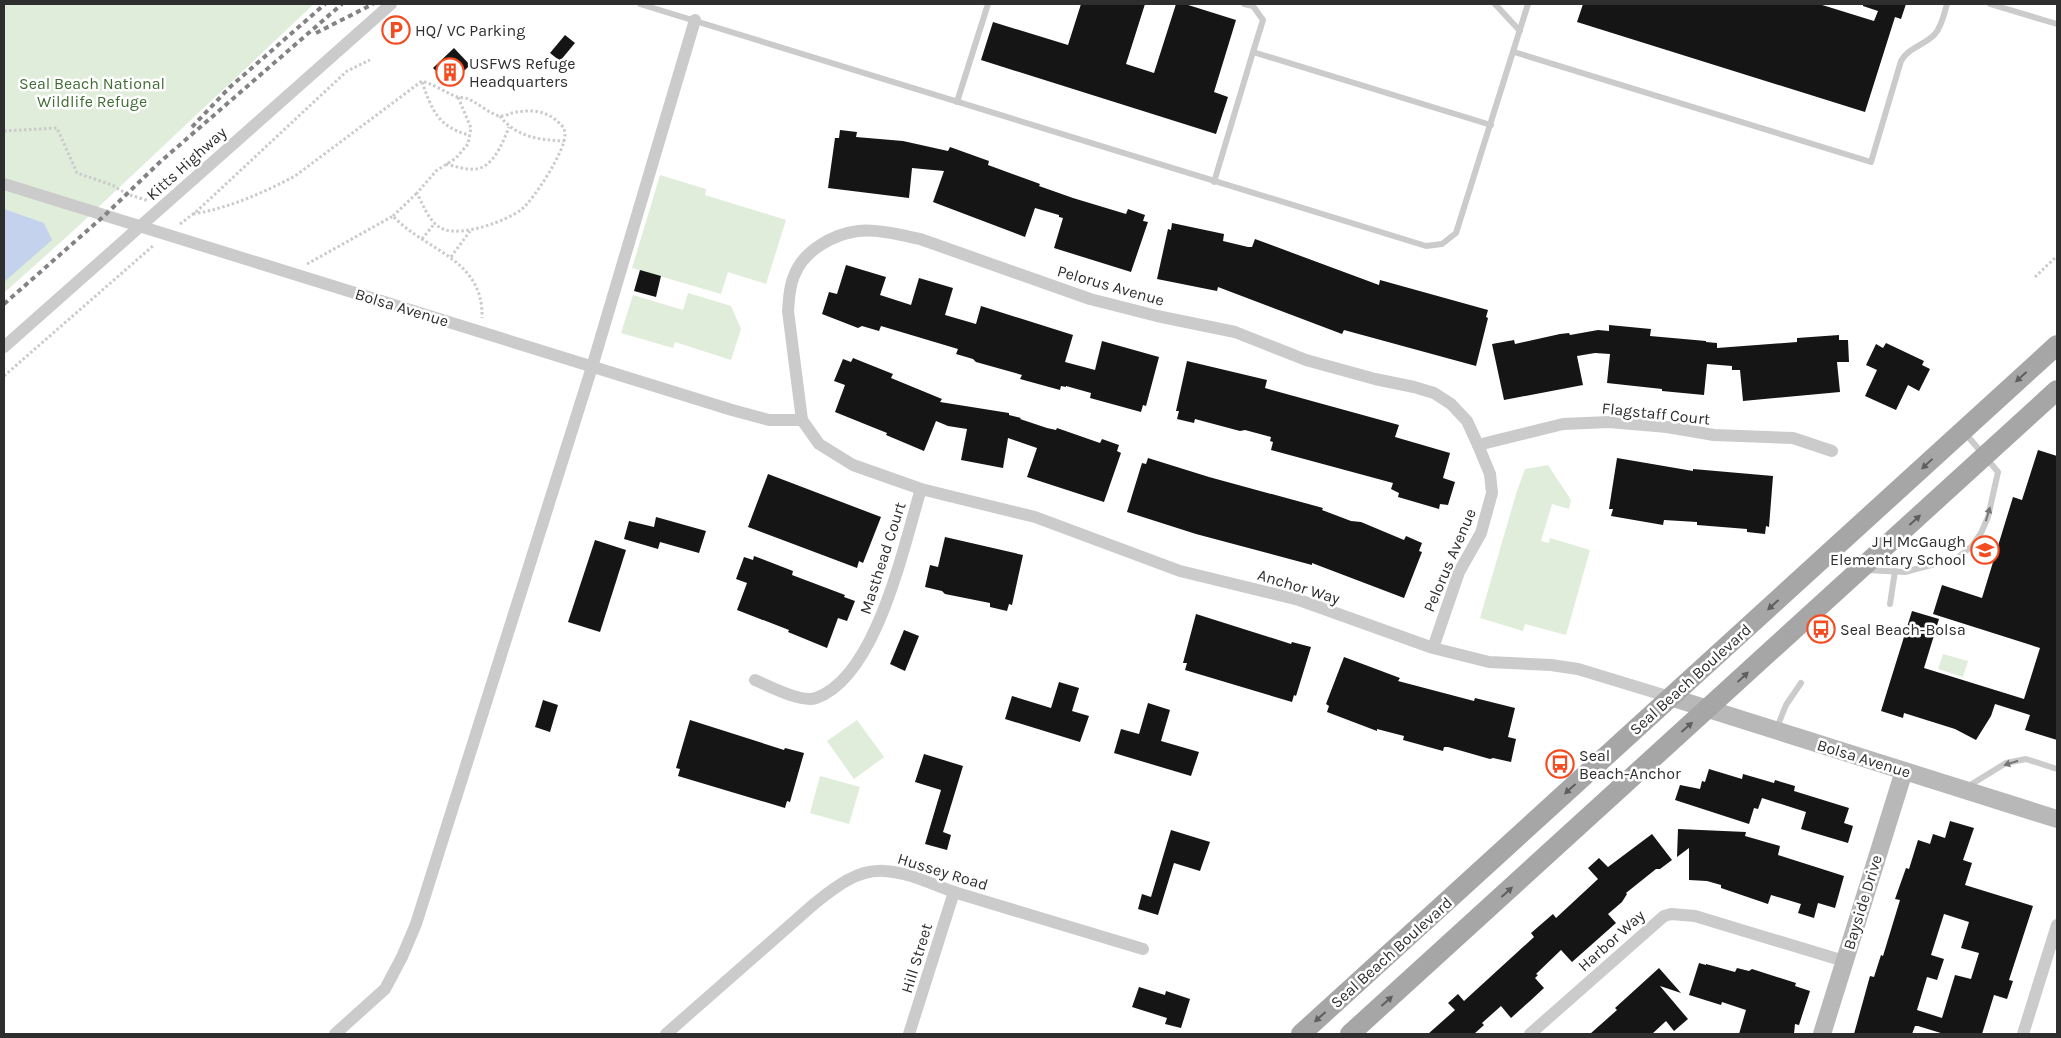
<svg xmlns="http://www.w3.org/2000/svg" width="2061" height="1038" viewBox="0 0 2061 1038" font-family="Karla,sans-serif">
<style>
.green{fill:#dfedda}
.water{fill:#c4d2ee}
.building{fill:#151515;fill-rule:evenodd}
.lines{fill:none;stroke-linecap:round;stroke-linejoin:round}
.path{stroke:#cbcbcb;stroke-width:3;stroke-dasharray:2.5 2.5;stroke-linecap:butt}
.lane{stroke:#cbcbcb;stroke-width:6}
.street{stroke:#cbcbcb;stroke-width:12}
.secondary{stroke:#b8b8b8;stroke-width:18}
.primary{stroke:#a6a6a6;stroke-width:20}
.rail{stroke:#838383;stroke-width:4;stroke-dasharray:5 4;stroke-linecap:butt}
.oneway{fill:#5e5e5e}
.oneway2{fill:#757575}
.labels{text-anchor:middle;stroke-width:5;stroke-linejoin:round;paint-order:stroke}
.poi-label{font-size:16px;fill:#2e2e2e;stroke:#fff;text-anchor:start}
.park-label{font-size:16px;fill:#426d37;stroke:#fff}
.street-label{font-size:16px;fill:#2e2e2e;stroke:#fff}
</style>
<rect width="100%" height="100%" fill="#fff"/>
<g class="green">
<path d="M4,4h310l-241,227 -69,62z"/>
<path d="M660,175l46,14 -1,6 81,25 -20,64 -38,-12 -7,22 -89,-26z"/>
<path d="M688,293l43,13 10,23 -10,31 -56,-18 -2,6 -52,-15 12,-38 50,15z"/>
<path d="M1548,465l23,35 -2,9 -17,-5 -11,37 8,2 1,-5 40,12 -24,85 -41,-11 -2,7 -43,-13 36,-124 9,-25z"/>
<path d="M1943,654l25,7 -5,16 -25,-8z"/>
<path d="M857,720l27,37 -30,22 -27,-38z"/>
<path d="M820,776l40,11 -11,37 -39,-11z"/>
</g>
<path class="water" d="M4,209l40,14 8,17 -48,42z"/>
<g class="building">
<path d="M1081,4h64l-19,60 28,9 22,-69h9l51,16 -22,72 14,5 -12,37 -235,-74 12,-38 75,23z"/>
<path d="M1583,4h236l55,17 4,-10 -15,-5v-2h43l-5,15 -6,-2 -30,95 -288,-90z"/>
<path d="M565,35l10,8 -15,18 -10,-8z"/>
<path d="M454,48l16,17 -20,20 -17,-17z"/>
<path d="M840,130l17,2 -1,5 47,4 45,10 2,-4 39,14 -1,4 44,16 8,3 -1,2 34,12 53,16 2,-5 17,6 -2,6 5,1 -17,50 -77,-24 9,-30 -4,-1v-2l-24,-7 -10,29 -92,-35 11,-31 -32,-3 -3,30 -81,-10 7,-50h4z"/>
<path d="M1172,223l52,11 -1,7 25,6h4l3,-8 124,46 1,-5 108,30 -2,7 2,1 -12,48 -132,-36 -2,4 -124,-47 -1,4 -60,-12 11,-50 3,1z"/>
<path d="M846,265l40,12 -6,18 31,10 8,-27 34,10 -8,27 31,9 5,-18 92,29 -8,27 30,8 7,-29 57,16 -13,49 -3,-1 -2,7 -51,-14 1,-5 -25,-7v1l-5,-1 -1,4 -40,-11 2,-4 -46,-13 -3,-3 -17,-5 2,-5 -77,-23 -2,5 -17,-5 -4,2 -36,-14 7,-22 8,2z"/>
<path d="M640,270l21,6 -5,21 -22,-6z"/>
<path d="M1609,325l42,4 -1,7 56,5v1l11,1v5l80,-6v-4l42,-3v5h9l1,22h-12l3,30 -97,9 -3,-31h-8v-4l-25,-2 -3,31 -42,-4v-2l-55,-6 3,-29 -15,-1 -18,3 6,29 -79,15 -12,-56 22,-4 1,4 45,-10 9,-1 1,2 28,-5 11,1z"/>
<path d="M1886,343l38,18 -2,4 8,4 -11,22 -11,-6 -12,25 -31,-14 12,-26 -11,-5 10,-21 7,4z"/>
<path d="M853,358l40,16 -2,4 51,21 -2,3 69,11v2l12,3 -1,1 27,9 9,2 1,-2 43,15 2,-4 17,6 -2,6 4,2 -17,49 -77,-25 10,-29 -29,-10 -5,30 -42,-8 6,-31 -19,-3 -12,-5 -12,30 -38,-16 1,-2 -52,-21 10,-27 -11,-4 9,-22 8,3z"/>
<path d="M1187,361l80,19 -2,8 134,37 -4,12 55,16 -7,25 12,4 -7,23 -8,-1 -1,5 -41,-12 1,-4 -8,-4 2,-6 -122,-33 2,-8 -3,-1 1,-4 -26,-7 -5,1 -45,-12 -1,4 -17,-4 2,-8h-3z"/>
<path d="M2038,450l19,6v284l-32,-10 5,-15 -35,-11 -4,12 -15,24 -21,-11 -51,-16 -1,5 -22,-7 31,-100 27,8 -15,49 100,31 16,-51 -107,-34 9,-29 40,13 31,-101 9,3z"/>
<path d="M1148,458l61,19 114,31 -1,2 29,11 10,1 43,18 2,-4 16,7 -3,8 3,1 -18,46 -92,-35v2l-116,-31 -69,-22 15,-49 4,1z"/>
<path d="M1617,458l76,13v-2l80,7 -4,51 -3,-1 -1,8 -18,-2v-3l-50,-4v-3l-33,-2 -1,5 -52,-9 2,-7h-4z"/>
<path d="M768,474l113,43 -18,46 -4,-2 -2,7 -109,-41z"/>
<path d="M656,517l50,14 -7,22 -39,-11 -2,7 -34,-10 5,-18 25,6z"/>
<path d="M945,537l78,18 -11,50 -3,-1 -2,7 -17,-4v-4l-45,-9 -3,-3 -17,-4 5,-22 8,2z"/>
<path d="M595,540l31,10 -26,82 -32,-10z"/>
<path d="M754,556l39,15 -1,4 53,20 -1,2 11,4 -8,20 -9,-3 -11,30 -39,-16 1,-2 -52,-20 10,-27 -11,-4 8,-22 9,3z"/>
<path d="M1196,614l95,30 1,-2 19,5 -15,49 -2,-1 -2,7 -107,-32 2,-7h-4z"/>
<path d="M904,630l15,6 -14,35 -15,-7z"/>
<path d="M1344,657l56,21 -2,3 76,20 1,-3 40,10 -7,29 8,2 -5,23 -18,-4 -3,1 -42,-12h-4l-1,4 -40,-11 1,-4 -27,-7v2l-50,-19 2,-6 -3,-2z"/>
<path d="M1059,682l20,6 -7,23 17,5 -9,26 -75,-23 7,-23 39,12z"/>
<path d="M543,700l15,5 -8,27 -15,-5z"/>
<path d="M1148,703l22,7 -9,31 38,11 -8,24 -77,-23 7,-24 18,5z"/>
<path d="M690,720l94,30 1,-2 19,5 -14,49 -3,-1 -2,7 -107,-32 2,-7 -4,-1z"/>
<path d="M924,754l39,12 -20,66 8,3 -4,15 -22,-6 16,-54 -26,-8z"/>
<path d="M1709,769l33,10 1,-5 31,9 1,-3 20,6 -1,5 55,17 -5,15 9,3 -5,17 -47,-14 5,-17 -44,-14 -4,11 -4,-1 -5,16 -74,-24 5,-15 20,4 2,-8 3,1z"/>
<path d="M1950,821l24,7 -11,32 9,3 -7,22 68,21 -24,74 4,1 -6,18 -13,-4 -12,39h-38l-26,-8h-3l-3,8h-58l16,-58 4,1 7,-22 2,1 17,-56 -5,-1 11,-31 3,1 9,-29 12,4 3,-10 12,4zM1944,914l25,8 -8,26 18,5 -8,26 -16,-4 -13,43 -25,-8 10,-33 10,3 7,-21 -13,-4z"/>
<path d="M1678,829l68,3 -1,4 35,10 -2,9 66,21 -9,32 -17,-5 -4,15 -16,-5 3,-9 -30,-9 -3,9 -47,-16v-3l-14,-4 -18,-1v-32l-12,9z"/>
<path d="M1171,830l39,12 -10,29 -26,-8 -16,52 -20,-6 4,-15 9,3z"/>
<path d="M1652,834l20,26 -12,9h-4l-30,24 1,1 -5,8 -14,12 8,9 -44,39 -11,-12 -25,24 2,1 -3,3 9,10 -14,13 -19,17 -10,-12 -19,17 2,2 -10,9h-46l27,-24 -7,-7 10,-9 6,7 70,-64 -3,-4 22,-19 3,4 42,-39 -10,-11 11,-10 9,9z"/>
<path d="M1699,963l7,2v-1l29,8 2,-4 12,3 3,-2 44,14 -1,3 15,5 -11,34 -4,-1 -1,10h-55l7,-24 -24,-8 -1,3 -32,-10z"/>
<path d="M1659,968l22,25 -21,-7 28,33 -14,12 -8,-10 -14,13h-62l27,-24 -2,-2z"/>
<path d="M1139,987l26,8 1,-4 24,8 -9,29 -16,-4 2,-6 -35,-11z"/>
</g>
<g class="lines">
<g class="path">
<path d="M422,82c10,28 16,45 47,53"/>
<path d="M500,116c16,21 39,24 64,25"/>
<path d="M4,131l53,-3 20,45 35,12 15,9 22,7"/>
<path d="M446,164c8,2 19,6 28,5 19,0 29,-27 35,-42"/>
<path d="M193,214c36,-6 70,-21 102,-38l127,-95c13,4 23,11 35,16 3,1 7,0 11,2 9,3 24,17 33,17 4,0 8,-2 11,-3 16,-4 34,-3 46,9 4,3 7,7 7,12 1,16 -31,65 -43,75 -15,12 -60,28 -79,20 -13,-5 -20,-24 -26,-36l19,-22 20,-13 12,-14 3,-16 -13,-31"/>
<path d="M393,216l24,-23"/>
<path d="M180,224l17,-13 150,-140 23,-11"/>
<path d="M422,239l13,-16"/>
<path d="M451,257l19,-26"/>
<path d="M307,264l86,-48c32,35 91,42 89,102"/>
<path d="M2035,277l22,-21"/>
<path d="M4,376l150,-131"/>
</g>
<g class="lane">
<path d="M640,4l786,242 16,-2 14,-11 72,-229"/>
<path d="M1244,4l9,2 10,14 -10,32"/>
<path d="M1495,4l25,27"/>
<path d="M1990,4l67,20"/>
<path d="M1514,52l357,110 30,-101c8,-14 24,-16 34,-27 7,-8 9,-20 12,-30"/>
<path d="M957,102l31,-98"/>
<path d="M1214,182l39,-130 238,73"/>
<path d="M1866,570l39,2 52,-14 15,-12 9,-13 7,-16 10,-45 -33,-39"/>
<path d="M1890,604l5,-33"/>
<path d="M1776,730l10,-25 15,-22"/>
<path d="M1967,787l39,-24 20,-4 31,10"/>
</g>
<g class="street">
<path d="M4,184l728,226 37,10h33"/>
<path d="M4,347l387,-343"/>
<path d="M1478,445l85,-21 46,-2 58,5 47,8 79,3 39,13"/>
<path d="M1433,648l26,-76 22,-39 11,-40 -2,-19 -12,-29 -11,-24 -16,-17 -17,-11 -20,-6 -39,-8 -69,-19 -71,-28 -78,-16 -67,-17 -170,-60c-19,-4 -43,-10 -62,-8 -25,3 -55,20 -64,45 -5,11 -5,23 -6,35l14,109 17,24 34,21 68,24 114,28 145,54 119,29 134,48 56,14 62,3 27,4 92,28"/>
<path d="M755,680c14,6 46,23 61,18 61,-21 88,-154 105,-209"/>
<path d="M335,1034l50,-45 17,-32 14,-33 176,-557 103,-347"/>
<path d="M666,1034l148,-130c20,-16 43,-35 70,-33 25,1 49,14 73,22 62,19 124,37 186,56"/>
<path d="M909,1034l45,-142"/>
<path d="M1530,1034l134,-118 7,-2 24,2 149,45"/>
<path d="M2023,1034l34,-109"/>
</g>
<g class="secondary">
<path d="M1670,697l387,122"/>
<path d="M1822,1034l82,-263"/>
</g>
<g class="primary">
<path d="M1301,1034l756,-689"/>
<path d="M1350,1034l707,-644"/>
</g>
<g class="rail">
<path d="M316,33l57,-29"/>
<path d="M192,127l38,-40 95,-83"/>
<path d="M4,304l101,-89 55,-53 182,-158"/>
</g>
</g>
<defs><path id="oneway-solid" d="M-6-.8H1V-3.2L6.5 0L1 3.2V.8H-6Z" transform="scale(1.25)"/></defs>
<g class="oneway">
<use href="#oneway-solid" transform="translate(2021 377) rotate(138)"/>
<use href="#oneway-solid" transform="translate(1927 464) rotate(137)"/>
<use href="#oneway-solid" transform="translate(1915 520) rotate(-42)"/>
<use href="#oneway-solid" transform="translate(1773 605) rotate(138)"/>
<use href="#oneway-solid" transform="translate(1743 677) rotate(-43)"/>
<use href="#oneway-solid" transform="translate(1687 727) rotate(-41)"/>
<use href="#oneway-solid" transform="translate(1570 789) rotate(138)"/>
<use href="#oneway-solid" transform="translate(1507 892) rotate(-42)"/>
<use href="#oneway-solid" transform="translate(1387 1001) rotate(-42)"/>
<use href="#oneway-solid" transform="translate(1320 1017) rotate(138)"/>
</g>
<g class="oneway2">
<use href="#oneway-solid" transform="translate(1988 514) rotate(-73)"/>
<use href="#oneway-solid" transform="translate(2011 763) rotate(163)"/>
</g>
<defs>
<g id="parking-ring" transform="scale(1.4375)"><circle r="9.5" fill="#fff" stroke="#f44b20" stroke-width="1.5"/><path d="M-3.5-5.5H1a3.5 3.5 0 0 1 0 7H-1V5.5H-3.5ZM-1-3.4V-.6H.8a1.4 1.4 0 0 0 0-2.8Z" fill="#f44b20"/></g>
<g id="building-ring" transform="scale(1.4375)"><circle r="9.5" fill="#fff" stroke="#f44b20" stroke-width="1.5"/><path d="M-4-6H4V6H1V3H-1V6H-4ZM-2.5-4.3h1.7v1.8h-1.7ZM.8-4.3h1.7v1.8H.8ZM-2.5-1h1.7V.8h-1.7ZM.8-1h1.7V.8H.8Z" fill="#f44b20"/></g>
<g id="school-ring" transform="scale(1.4375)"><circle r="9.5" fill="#fff" stroke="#f44b20" stroke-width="1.5"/><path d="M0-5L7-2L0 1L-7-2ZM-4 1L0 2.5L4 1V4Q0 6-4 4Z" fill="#f44b20"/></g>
<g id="bus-ring" transform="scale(1.4375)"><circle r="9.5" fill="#fff" stroke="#f44b20" stroke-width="1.5"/><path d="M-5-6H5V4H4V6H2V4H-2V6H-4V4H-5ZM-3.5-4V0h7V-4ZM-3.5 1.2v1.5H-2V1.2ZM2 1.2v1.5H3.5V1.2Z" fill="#f44b20"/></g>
</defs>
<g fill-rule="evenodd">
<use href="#parking-ring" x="396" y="30"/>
<use href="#building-ring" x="450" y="72"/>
<use href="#school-ring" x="1985" y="550"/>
<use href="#bus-ring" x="1821" y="629"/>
<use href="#bus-ring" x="1560" y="764"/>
</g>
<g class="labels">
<g class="poi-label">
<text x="415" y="36">HQ/ VC Parking</text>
<text x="469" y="69">USFWS Refuge<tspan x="469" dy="18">Headquarters</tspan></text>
<text x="1966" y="547" text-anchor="end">J H McGaugh<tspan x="1966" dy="18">Elementary School</tspan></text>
<text x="1840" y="635">Seal Beach-Bolsa</text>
<text x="1579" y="761">Seal<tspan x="1579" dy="18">Beach-Anchor</tspan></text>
</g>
<g class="park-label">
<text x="92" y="89">Seal Beach National<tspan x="92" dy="18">Wildlife Refuge</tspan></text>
</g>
<g class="street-label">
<text transform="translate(186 163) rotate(-42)" y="6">Kitts Highway</text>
<text transform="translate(1111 285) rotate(16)" y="6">Pelorus Avenue</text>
<text transform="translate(402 307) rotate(17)" y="6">Bolsa Avenue</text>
<text transform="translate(1656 413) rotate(6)" y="6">Flagstaff Court</text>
<text transform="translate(882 558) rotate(-72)" y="6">Masthead Court</text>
<text transform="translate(1449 560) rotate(-67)" y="6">Pelorus Avenue</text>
<text transform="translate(1299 586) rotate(17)" y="6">Anchor Way</text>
<text transform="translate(1690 679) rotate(-42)" y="6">Seal Beach Boulevard</text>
<text transform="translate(1864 758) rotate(17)" y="6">Bolsa Avenue</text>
<text transform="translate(943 871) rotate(17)" y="6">Hussey Road</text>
<text transform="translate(1862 902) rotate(-73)" y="6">Bayside Drive</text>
<text transform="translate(1611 940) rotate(-42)" y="6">Harbor Way</text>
<text transform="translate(1391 952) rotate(-42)" y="6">Seal Beach Boulevard</text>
<text transform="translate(916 958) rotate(-73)" y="6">Hill Street</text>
</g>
</g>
<rect width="2061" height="1038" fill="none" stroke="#2e2e2e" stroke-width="10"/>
</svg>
